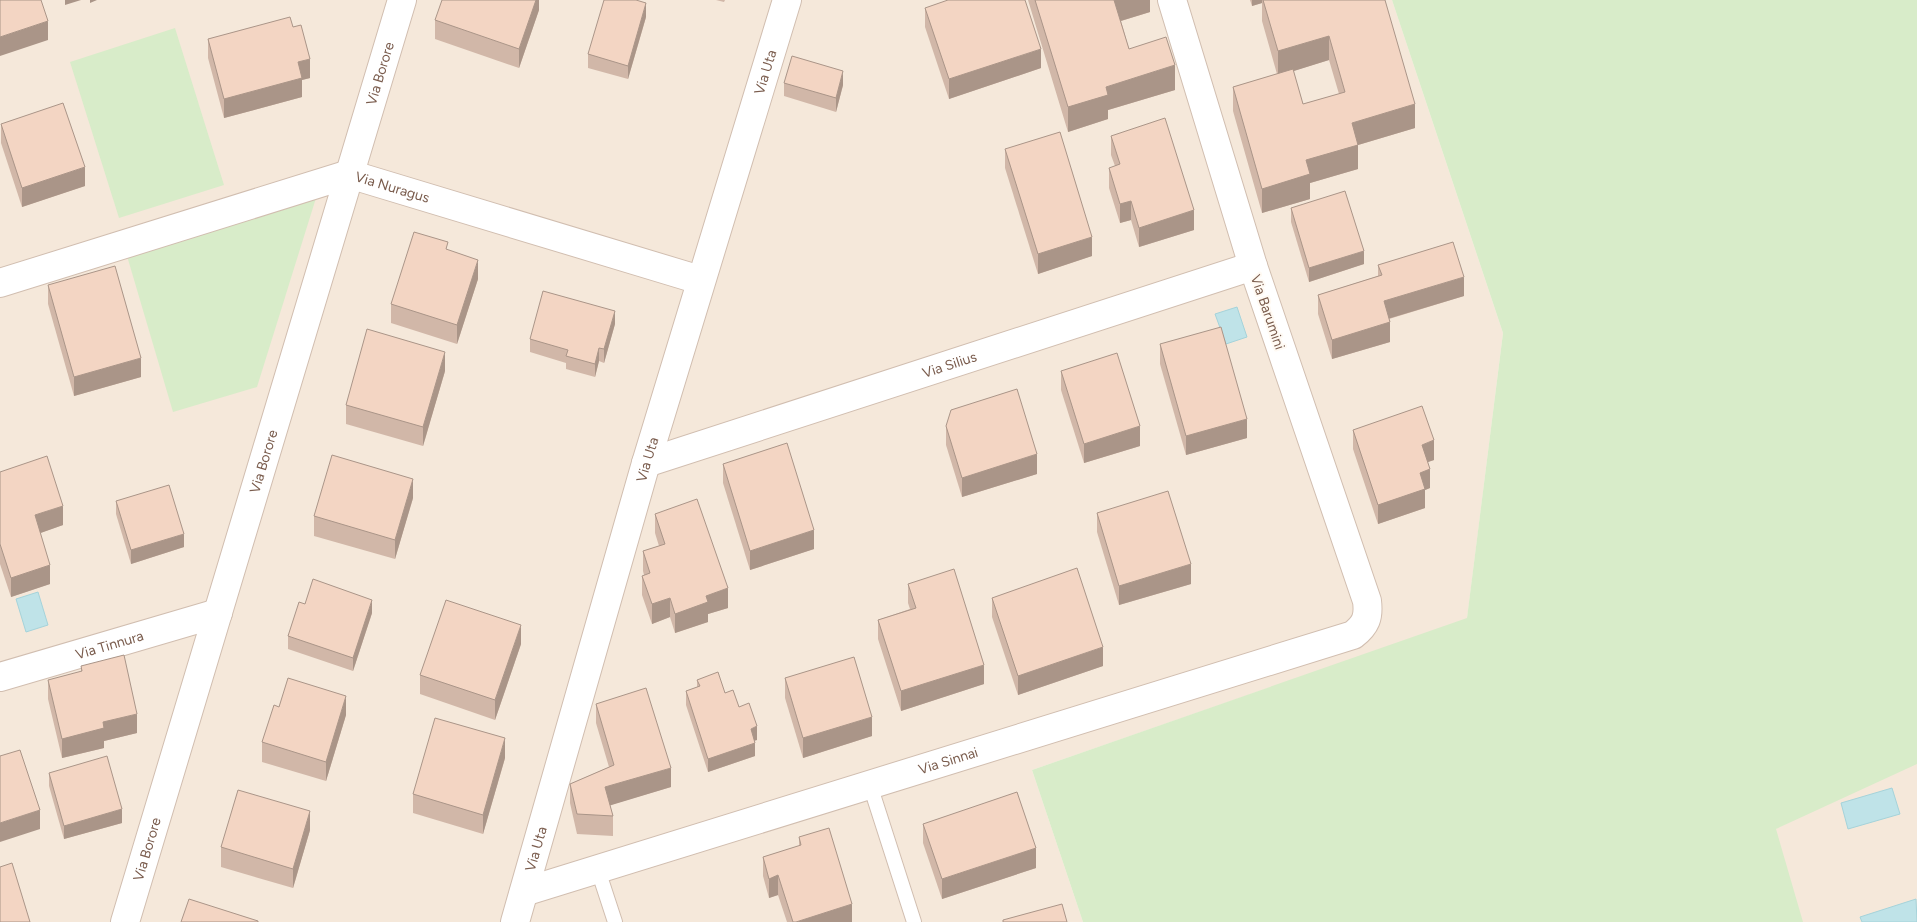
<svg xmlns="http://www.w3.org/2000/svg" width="1917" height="922" viewBox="0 0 1917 922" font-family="Figtree,sans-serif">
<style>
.residential{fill:#f5e8da}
.green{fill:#d8ecc9}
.water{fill:#bfe3e8;stroke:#a5d3da}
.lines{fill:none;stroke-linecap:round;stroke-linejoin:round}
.service-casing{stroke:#d1beb0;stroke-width:16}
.minor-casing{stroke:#d1beb0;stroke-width:30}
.service{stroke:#fff;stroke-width:14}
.minor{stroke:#fff;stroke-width:28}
.wall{fill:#d1b7a8;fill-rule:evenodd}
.shaded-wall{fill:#aa9588}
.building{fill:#f3d5c3;stroke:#aa9588}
.labels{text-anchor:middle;stroke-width:4;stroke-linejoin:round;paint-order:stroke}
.street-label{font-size:14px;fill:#7a5c4d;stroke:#fffaf3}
</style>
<rect width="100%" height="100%" fill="#fdf6ec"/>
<g class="residential">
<path d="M0,0h1392l111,333 -36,286 -435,151 51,152h-1083z"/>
<path d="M1917,759v163h-149l-25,-77z"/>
</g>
<g class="green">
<path d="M1392,0h525v764l-141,65 27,93h-720l-51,-152 435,-152 36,-285z"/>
<path d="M175,28l49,157 -105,33 -49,-156z"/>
<path d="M316,198l-59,189 -84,25 -46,-156z"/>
</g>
<g class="water">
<path d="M1237,307l10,30 -21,7 -11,-30z"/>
<path d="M38,592l10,33 -22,7 -10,-33z"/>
<path d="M1892,788l8,26 -52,15 -7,-26z"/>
<path d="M1916,899l1,23h-55l-2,-5z"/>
</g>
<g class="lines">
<g class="service-casing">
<g id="service">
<path d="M870,785l44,137"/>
<path d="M598,870l17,52"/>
</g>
</g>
<g class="minor-casing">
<g id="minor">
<path id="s1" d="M0,283l349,-109 351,106"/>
<path id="s2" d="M646,463l607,-197"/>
<path id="s3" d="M0,677l218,-64"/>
<path id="s4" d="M524,892l829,-257c13,-10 16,-18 14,-34l-114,-335 -81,-266"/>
<path id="s5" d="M125,922l277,-922"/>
<path id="s6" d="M515,922l131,-459 141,-463"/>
</g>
</g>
<use href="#service" class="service"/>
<use href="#minor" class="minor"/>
</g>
<g class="wall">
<path d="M539,0v10l-20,58 -84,-29v-19z"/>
<path d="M716,0h9l-1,2z"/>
<path d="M1028,0h122v12l-29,9 8,28 46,41 -67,20v9l-40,13z"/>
<path d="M1250,0h135l30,128 -57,17v24l-48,14v16l-48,14 -29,-102v-24l44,-13 -15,-53v-18l-10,3zM1329,60l10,34 -36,10 -10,-33z"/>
<path d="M925,8l116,60 -92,31 -24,-72z"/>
<path d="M646,17l-18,62 -40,-11v-14z"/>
<path d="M293,27l17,51 -8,2v17l-78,21 -16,-60v-19z"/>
<path d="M784,83l59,2 -7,27 -52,-16z"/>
<path d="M1,124l84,62 -63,21 -21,-64z"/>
<path d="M1111,136l83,94 -55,17 -8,-27 -11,3 -11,-35v-20l6,-2 -4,-11z"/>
<path d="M1005,149l87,107 -54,18 -33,-106z"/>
<path d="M1291,208l73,56 -55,18 -18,-60z"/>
<path d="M1378,265l86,31 -75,23 1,23 -58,17 -14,-45v-19l60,-19z"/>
<path d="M478,279l-21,65 -66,-21v-19z"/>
<path d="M48,285l93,92 -67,19 -26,-92z"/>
<path d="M615,324l-11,39 -5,-2 -4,16 -29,-8v-6l-36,-11v-13z"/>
<path d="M1160,344l87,94 -61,17 -26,-91z"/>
<path d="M445,371l-22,75 -77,-22v-19z"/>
<path d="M1061,371l79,75 -56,17 -23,-73z"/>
<path d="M946,426l91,48 -75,23 -16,-52z"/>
<path d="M1353,430l81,30 -6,2 2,26 -5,2v18l-47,16 -25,-75z"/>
<path d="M723,464l91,85 -64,21 -27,-87z"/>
<path d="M0,472l63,53 -23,8 10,51 -39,13 -11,-33z"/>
<path d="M413,498l-18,61 -81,-23v-20z"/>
<path d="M116,501l68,46 -53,17 -15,-50z"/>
<path d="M1097,513l94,71 -72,21 -22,-73z"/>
<path d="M655,514l73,94 -20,6v8l-33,11 -5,-16 -18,7 -10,-29v-19l2,-1 -1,-4v-20l16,-5 -4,-13z"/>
<path d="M908,584l76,100 -83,27 -23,-72v-19l32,-11 -2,-6z"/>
<path d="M992,598l111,68 -85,29 -26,-78z"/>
<path d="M305,604l67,9 -19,58 -65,-22v-13z"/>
<path d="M521,644l-26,76 -75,-26v-19z"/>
<path d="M81,666l56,67 -33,8v7l-42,10 -14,-59v-19l33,-8z"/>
<path d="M785,678l87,58 -69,22 -18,-60z"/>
<path d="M697,680l28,13 14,14 18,33h-2v16l-47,16 -22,-67v-14l11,-4z"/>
<path d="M596,704l75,83 -61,18 3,11v20l-36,-2 -7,-31v-19l39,-17 -13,-44z"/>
<path d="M279,707l67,8 -20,66 -64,-19v-20z"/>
<path d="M505,758l-22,76 -70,-21v-19z"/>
<path d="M49,773l73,50 -58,16 -15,-53z"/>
<path d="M923,824l113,44 -94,31 -19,-56z"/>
<path d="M310,830l-17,58 -72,-21v-20z"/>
<path d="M799,837l53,85h-65l-9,-27 -9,3 -6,-22v-19l36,-11z"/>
</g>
<g class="shaded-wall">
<path d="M65,0h16l-16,5z"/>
<path d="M90,0h7l-7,3z"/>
<path d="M536,0h3v10l-20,58v-19z"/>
<path d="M1114,0h36v12l-36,11z"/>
<path d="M1252,0h10v3l-10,3z"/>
<path d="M646,3v14l-18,62v-13z"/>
<path d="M48,21v19l-48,16v-19z"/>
<path d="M1329,36v24l-51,16v-25z"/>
<path d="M1041,49v19l-92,31v-20z"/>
<path d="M310,59v19l-8,2v17l-78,21v-19l74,-37z"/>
<path d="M1175,65v25l-67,20v9l-40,13v-25l38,-20z"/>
<path d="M843,71v14l-7,27v-14z"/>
<path d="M1415,104v24l-57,17v24l-48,14v16l-48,14v-24l44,-29 46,-37z"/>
<path d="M85,167v19l-63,21v-19z"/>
<path d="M1131,201v19l-11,3v-19z"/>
<path d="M1194,210v20l-55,17v-19z"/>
<path d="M1092,237v19l-54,18v-20z"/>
<path d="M1364,251v13l-55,18v-14z"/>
<path d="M478,260v19l-21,65v-19z"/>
<path d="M1464,277v19l-80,24v-19z"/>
<path d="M615,311v13l-11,39v-14z"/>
<path d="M1390,322v20l-58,17v-19z"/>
<path d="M599,348v13l-4,16v-13z"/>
<path d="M445,352v19l-22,75v-19z"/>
<path d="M141,358v19l-67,19v-19z"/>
<path d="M1247,419v19l-61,17v-19z"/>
<path d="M1140,426v20l-56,17v-19z"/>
<path d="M1434,440v20l-12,4v-19z"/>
<path d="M1037,454v20l-75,23v-19z"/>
<path d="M1430,469v19l-5,2v18l-47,16v-19l42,-32z"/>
<path d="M413,479v19l-18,61v-19z"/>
<path d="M63,506v19l-28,10v-20z"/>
<path d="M814,530v19l-64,21v-19z"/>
<path d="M184,534v13l-53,17v-14z"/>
<path d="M1191,564v20l-72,21v-19z"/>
<path d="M50,565v19l-39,13v-19z"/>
<path d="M728,588v20l-20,6v8l-33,11v-19l31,-18z"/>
<path d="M670,598v19l-18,7v-20z"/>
<path d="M372,600v13l-19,58v-13z"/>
<path d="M521,625v19l-26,76v-20z"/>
<path d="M1103,647v19l-85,29v-19z"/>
<path d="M984,665v19l-83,27v-20z"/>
<path d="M346,696v19l-20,66v-19z"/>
<path d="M137,714v19l-33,8v7l-42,10v-19l41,-17z"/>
<path d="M872,717v19l-69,22v-20z"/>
<path d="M757,726v14l-6,2v-13z"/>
<path d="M505,738v20l-22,76v-19z"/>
<path d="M755,743v13l-47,16v-13z"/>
<path d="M671,768v19l-66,20v-20z"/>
<path d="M122,809v14l-58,16v-13z"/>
<path d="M40,810v19l-40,13v-19z"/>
<path d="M310,811v19l-17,58v-19z"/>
<path d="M1036,848v20l-94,31v-20z"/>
<path d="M778,875v20l-9,3v-19z"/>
<path d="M852,904v18h-56z"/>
</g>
<g class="building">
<path d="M0,0h41l7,21 -48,16z"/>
<path d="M442,0h94l-17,49 -84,-29z"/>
<path d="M604,0h32l10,3 -18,63 -40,-12z"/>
<path d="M948,0h77l16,49 -92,30 -24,-71z"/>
<path d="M1035,0h79l15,49 37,-12 9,28 -69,22 2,8 -40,12z"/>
<path d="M1263,0h122l30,104 -63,19 6,22 -52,15 4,14 -48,15 -29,-102 60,-18 10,35 42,-12 -16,-56 -51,15z"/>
<path d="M290,17l3,10 8,-2 9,34 -12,3 4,16 -78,21 -16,-60z"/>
<path d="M792,56l51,15 -7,27 -52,-15z"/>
<path d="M63,103l22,64 -63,21 -21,-64z"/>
<path d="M1165,118l29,92 -55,18 -8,-27 -11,3 -11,-36 11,-4 -9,-28z"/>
<path d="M1060,132l32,105 -54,17 -33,-105z"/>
<path d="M1345,191l19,60 -55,17 -18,-60z"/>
<path d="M414,232l34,10 -2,7 32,11 -21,65 -66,-21z"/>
<path d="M1453,242l11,35 -80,24 6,21 -58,18 -14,-45 64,-20 -4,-10z"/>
<path d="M115,266l26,92 -67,19 -26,-92z"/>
<path d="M543,291l72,20 -11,38 -5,-1 -4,16 -29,-8 2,-6 -38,-11z"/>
<path d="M1221,327l26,92 -61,17 -26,-92z"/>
<path d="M367,329l78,23 -22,75 -77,-22z"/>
<path d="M1117,353l23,73 -56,18 -23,-73z"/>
<path d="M1017,389l20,65 -75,24 -16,-52 5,-16z"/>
<path d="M1422,406l12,34 -12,5 8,24 -10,4 5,16 -47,16 -25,-75z"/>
<path d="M787,443l27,87 -64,21 -27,-87z"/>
<path d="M332,455l81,24 -18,61 -81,-24z"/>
<path d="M47,456l16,50 -28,9 15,50 -39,13 -11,-34v-72z"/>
<path d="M169,485l15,49 -53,16 -15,-49z"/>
<path d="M1168,491l23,73 -72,22 -22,-73z"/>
<path d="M697,499l31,89 -22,8 2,6 -33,12 -5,-16 -18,6 -10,-28 8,-3 -7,-22 22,-7 -10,-30z"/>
<path d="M1077,568l26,79 -85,29 -26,-78z"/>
<path d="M954,569l30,96 -83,26 -23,-71 38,-12 -8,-24z"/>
<path d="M313,579l59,21 -19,58 -65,-22 11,-34 6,2z"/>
<path d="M446,600l75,25 -26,75 -75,-25z"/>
<path d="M124,655l13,59 -34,8 1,6 -42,11 -14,-59 34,-9 -1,-5z"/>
<path d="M854,657l18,60 -69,21 -18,-60z"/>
<path d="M718,672l7,21 8,-3 6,17 10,-4 8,23 -6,3 4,14 -47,16 -22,-68 14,-5 -3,-6z"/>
<path d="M288,678l58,18 -20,66 -64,-20 12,-37 5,2z"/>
<path d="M646,688l25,80 -66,19 8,29 -36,-2 -7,-30 44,-19 -18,-61z"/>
<path d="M435,718l70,20 -22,77 -70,-21z"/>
<path d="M20,750l20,60 -40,13v-67z"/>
<path d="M107,756l15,53 -58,17 -15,-53z"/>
<path d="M238,790l72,21 -17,58 -72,-22z"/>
<path d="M1017,792l19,56 -94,31 -19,-55z"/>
<path d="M829,828l23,76 -56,18h-3l-15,-47 -9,4 -6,-22 38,-12 -2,-8z"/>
<path d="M12,863l18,59h-30v-55z"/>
<path d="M189,899l69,22v1h-77z"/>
<path d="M1062,904l5,18h-64v-2z"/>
</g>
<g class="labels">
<g class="street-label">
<text dy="5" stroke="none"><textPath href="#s6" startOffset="886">Via Uta</textPath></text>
<text dy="5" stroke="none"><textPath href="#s5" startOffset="886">Via Borore</textPath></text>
<text dy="5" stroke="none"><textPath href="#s1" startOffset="411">Via Nuragus</textPath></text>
<text transform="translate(1268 312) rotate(71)" y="5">Via Barumini</text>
<text dy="5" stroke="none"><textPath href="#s2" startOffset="319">Via Silius</textPath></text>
<text dy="5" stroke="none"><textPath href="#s6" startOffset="481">Via Uta</textPath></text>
<text dy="5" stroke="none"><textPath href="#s5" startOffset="481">Via Borore</textPath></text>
<text dy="5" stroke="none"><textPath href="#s3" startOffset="114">Via Tinnura</textPath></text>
<text dy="5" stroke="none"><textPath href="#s4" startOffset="444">Via Sinnai</textPath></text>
<text dy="5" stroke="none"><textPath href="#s5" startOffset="76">Via Borore</textPath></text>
<text dy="5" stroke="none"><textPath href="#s6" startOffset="76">Via Uta</textPath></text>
</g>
</g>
</svg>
